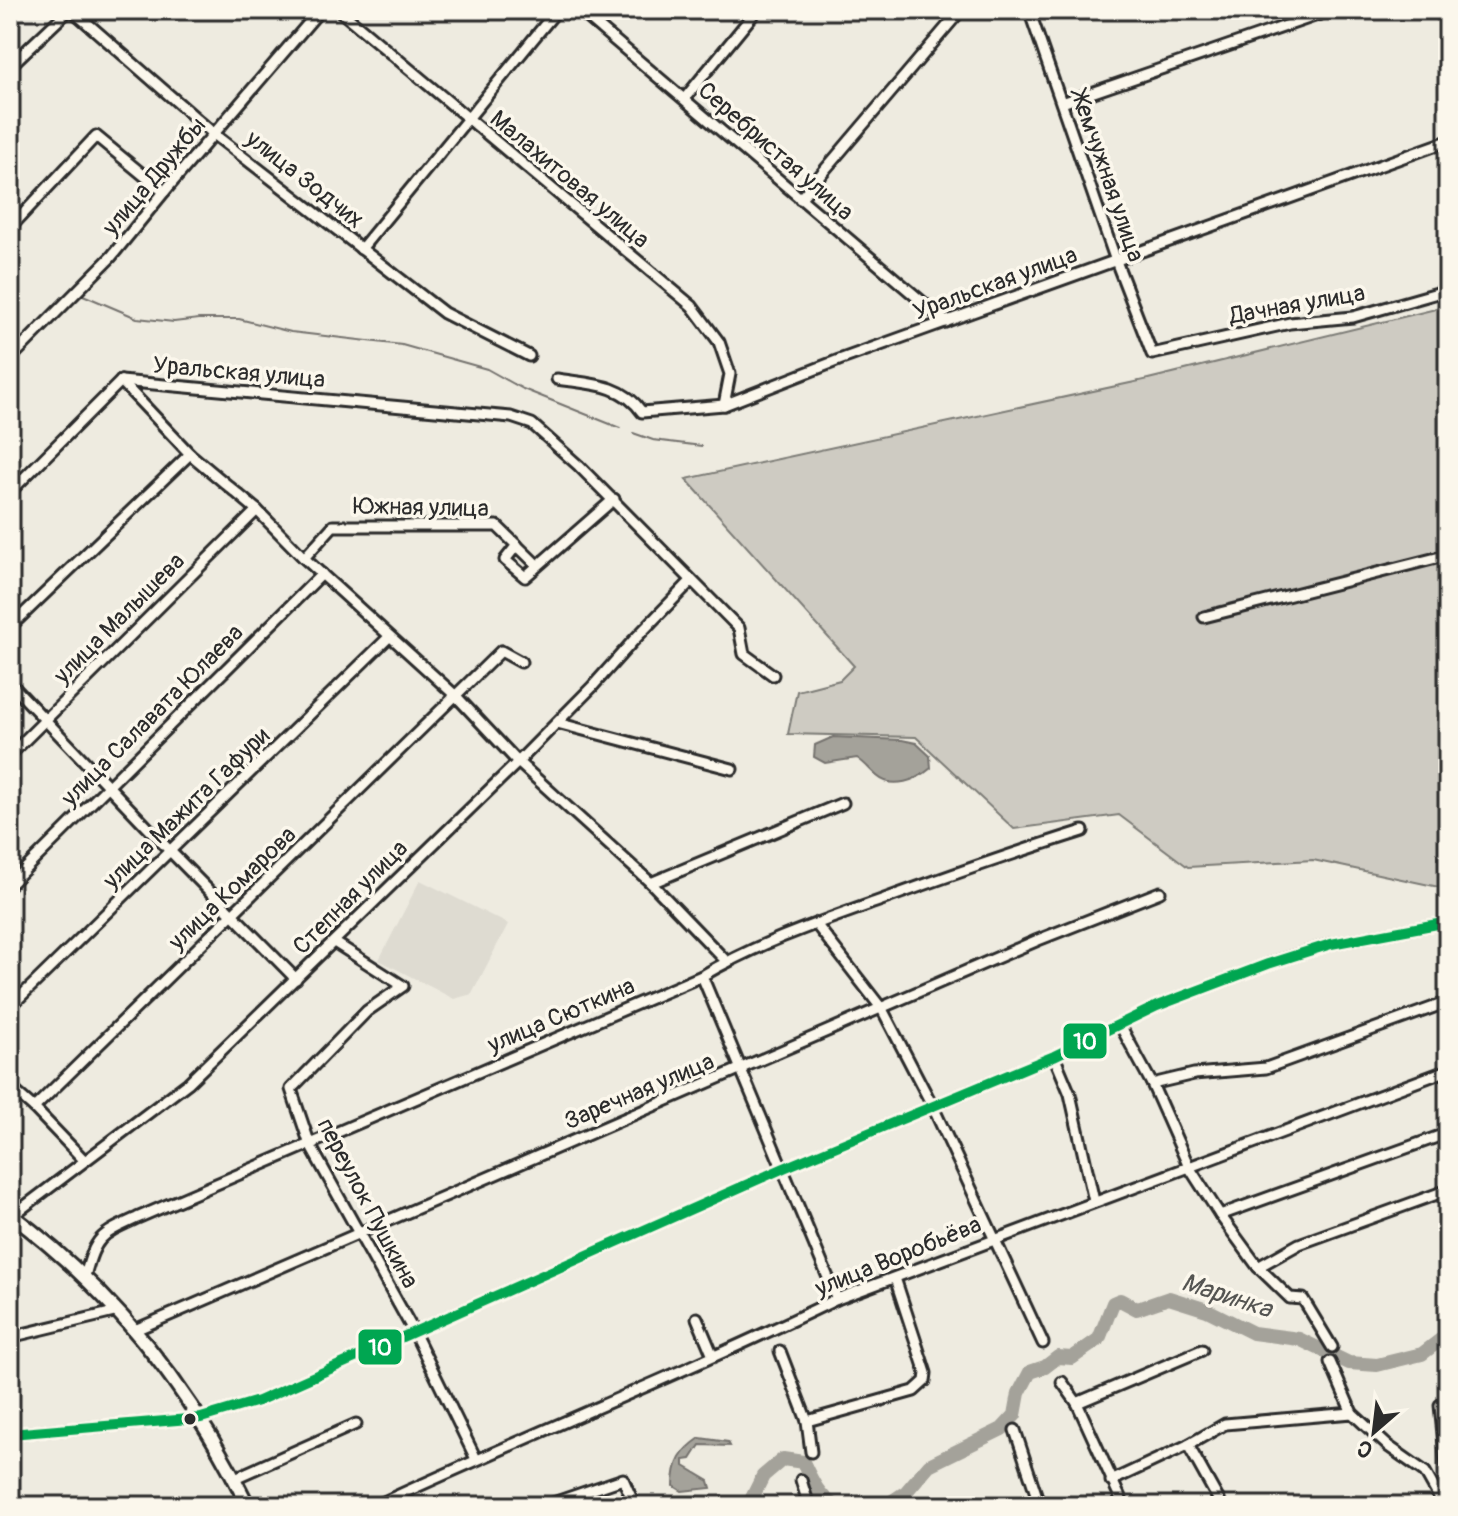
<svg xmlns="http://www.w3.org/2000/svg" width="1458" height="1516" viewBox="0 0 1458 1516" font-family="Pangolin,sans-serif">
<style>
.built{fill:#dedbd1}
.green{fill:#cecbc2;stroke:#7c7b76;stroke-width:2}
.water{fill:#a4a29a;stroke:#74726e;stroke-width:2}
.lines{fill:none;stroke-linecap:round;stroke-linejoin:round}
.stream{stroke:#74726e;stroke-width:2}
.river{stroke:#a4a29a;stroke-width:14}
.minor-casing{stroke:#2b2b2b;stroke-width:15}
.major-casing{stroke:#2b2b2b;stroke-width:18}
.minor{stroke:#fbf7ec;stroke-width:9}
.major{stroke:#fbf7ec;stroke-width:12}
.bus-1-casing{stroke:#fbf7ec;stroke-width:16}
.bus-1{stroke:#00a651;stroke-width:10}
.bus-dot{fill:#2b2b2b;stroke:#fbf7ec;stroke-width:3}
.labels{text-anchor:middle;stroke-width:7;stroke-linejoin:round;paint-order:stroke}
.street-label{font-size:24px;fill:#2b2b2b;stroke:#fbf7ec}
.water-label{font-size:26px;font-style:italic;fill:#555552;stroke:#fbf7ec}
.line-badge{stroke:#fbf7ec;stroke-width:3}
.badge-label{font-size:22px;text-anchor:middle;font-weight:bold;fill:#fff}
</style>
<rect width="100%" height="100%" fill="#eeebe0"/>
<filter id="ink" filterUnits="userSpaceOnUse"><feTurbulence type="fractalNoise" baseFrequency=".0125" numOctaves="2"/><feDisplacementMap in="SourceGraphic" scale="16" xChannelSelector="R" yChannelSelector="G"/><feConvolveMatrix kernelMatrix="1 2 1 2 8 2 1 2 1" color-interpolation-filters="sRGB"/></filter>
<g filter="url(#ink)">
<path class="built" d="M420,880l88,44 -36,70 -18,5 -75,-39z"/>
<path class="green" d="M1448,306v583l-135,-29 -125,7 -69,-52 -105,14 -98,-92 -128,-3 9,-43 43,-11 14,-14 -168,-187 458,-99z"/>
<g class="water">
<path d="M833,737l69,3 14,3 14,13 1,12c-14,12 -38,22 -54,8 -7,-6 -12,-13 -20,-18l-32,5 -11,-6 1,-12z"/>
<path d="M700,1438l28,4 2,4 -30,-1 -9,14 -7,1v6l25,15 2,7 -29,3 -8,-5c0,-24 7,-35 26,-48z"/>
</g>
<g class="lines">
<g class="stream">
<path d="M83,295l54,23 37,4 25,-3h40l52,13 111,13 85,24 36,20 97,39"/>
<path d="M633,433l20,7 49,6"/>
</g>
<g class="river">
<path d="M748,1506l15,-30 20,-17 20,3c8,17 15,34 32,44"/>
<path d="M885,1506l21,-14 23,-27 73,-36 13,-14 4,-22 11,-21 15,-5 13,-10 14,1 27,-19 14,-36 7,-3 17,9 32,-11 38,12 46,23 46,6 50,24 28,2 45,-11 26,-20"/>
</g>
<g class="minor-casing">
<g id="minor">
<path d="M72,10l143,125 229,178 85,43"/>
<path d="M339,10l353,296 27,36 11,32 -6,31"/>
<path d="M579,10l367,312"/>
<path d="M1029,10l87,251 36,93 138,-31 63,-6 95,-27"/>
<path d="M10,66l59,-56"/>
<path d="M685,98l72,-88"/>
<path d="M1062,103l270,-93"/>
<path d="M800,199l161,-189"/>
<path d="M10,228l86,-92 68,56"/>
<path d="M361,249l196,-239"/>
<path d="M10,359l101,-102 53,-65 156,-182"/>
<path d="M557,379c32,5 65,4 85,33l82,-7 115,-45 609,-219"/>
<path d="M121,381l69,73 67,56 47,48 153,139 61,65 133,121 76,79"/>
<path d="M121,381l390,36 21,7 47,42 160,162 5,26 29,21"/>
<path d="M10,492l111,-111"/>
<path d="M517,545l-12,15 20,17 89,-78"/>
<path d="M304,558l29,-32h164l40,39"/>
<path d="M1204,617l244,-62"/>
<path d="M10,627l180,-173"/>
<path d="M10,683l161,169 125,127"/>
<path d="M557,723l175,46"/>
<path d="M10,755l247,-245"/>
<path d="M651,883l192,-80"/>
<path d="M10,884l312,-310"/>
<path d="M816,924l66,85 51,98 110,236"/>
<path d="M334,942l69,44 -36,25 -76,78 19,56 104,187 62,127"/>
<path d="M702,976l135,323"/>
<path d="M10,1007l379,-370"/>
<path d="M1120,1025l32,59 37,83 31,48 38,52 32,31 13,1 29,48"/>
<path d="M1054,1056l16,38 24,107"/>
<path d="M1152,1084l42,-10 72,-6 182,-66"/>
<path d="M10,1087l24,21 50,52"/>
<path d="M34,1108l467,-457 20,11"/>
<path d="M1220,1215l228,-82"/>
<path d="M12,1216l176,-133 330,-321 74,-75 41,-46 58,-60"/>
<path d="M1258,1267l41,-23 149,-54"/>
<path d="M85,1276c11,-40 15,-41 52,-58l565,-242c54,-32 115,-53 174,-74 69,-25 137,-49 207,-71"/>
<path d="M697,1318l16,38"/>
<path d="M135,1330l903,-390 122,-48"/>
<path d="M10,1337l108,-26"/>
<path d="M780,1351l27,70 4,31"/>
<path d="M1330,1362l22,51"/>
<path d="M1062,1382l15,21 47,103"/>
<path d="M1077,1403l125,-53"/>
<path d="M1448,1404l-8,1 8,79"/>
<path d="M807,1421l107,-30 11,-10 1,-8 -31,-95"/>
<path d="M1015,1430l25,76"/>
<path d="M10,1434l191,-16 57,-17 526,-233 270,-112 103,-50 111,-42 63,-20 117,-22"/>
<path d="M1188,1445l34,61"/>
<path d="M235,1478l121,-54"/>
<path d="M801,1480l8,26"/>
<path d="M1111,1481l77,-36 37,-21 127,-11 36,33 37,26 19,34"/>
<path d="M10,1484l4,22"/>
<path d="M375,1506c153,-71 310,-133 462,-207l611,-229"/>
<path d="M544,1506l79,-27 12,27"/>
</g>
</g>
<g class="major-casing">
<path id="major" d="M10,1214c103,77 182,176 238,292"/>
</g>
<use href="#minor" class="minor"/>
<use href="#major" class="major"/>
<g class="bus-1-casing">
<path id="bus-1" d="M10,1434l191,-16 57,-17 526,-233 270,-112 103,-50 111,-42 63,-20 117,-22"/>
</g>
<use href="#bus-1" class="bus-1"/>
</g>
</g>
<circle class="bus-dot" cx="190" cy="1419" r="7"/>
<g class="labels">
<g class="street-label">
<text transform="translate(776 151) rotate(41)" y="8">Серебристая улица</text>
<text transform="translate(154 176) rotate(-50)" y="8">улица Дружбы</text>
<text transform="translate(1108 176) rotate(71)" y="8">Жемчужная улица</text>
<text transform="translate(305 179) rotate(38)" y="8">улица Зодчих</text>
<text transform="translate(570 179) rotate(40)" y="8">Малахитовая улица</text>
<text transform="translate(995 283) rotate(-20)" y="8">Уральская улица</text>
<text transform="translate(1297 304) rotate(-10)" y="8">Дачная улица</text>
<text transform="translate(239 372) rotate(5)" y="8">Уральская улица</text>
<text transform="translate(421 507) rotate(1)" y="8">Южная улица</text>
<text transform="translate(119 618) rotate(-45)" y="8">улица Малышева</text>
<text transform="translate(152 715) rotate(-45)" y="8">улица Салавата Юлаева</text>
<text transform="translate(186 808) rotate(-44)" y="8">улица Мажита Гафури</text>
<text transform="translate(232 888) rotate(-44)" y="8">улица Комарова</text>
<text transform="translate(350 897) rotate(-45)" y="8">Степная улица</text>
<text transform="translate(561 1015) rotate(-23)" y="8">улица Сюткина</text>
<text transform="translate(639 1091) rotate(-23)" y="8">Заречная улица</text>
<text transform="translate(368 1203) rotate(62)" y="8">переулок Пушкина</text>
<text transform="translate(898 1256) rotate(-22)" y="8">улица Воробьёва</text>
</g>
<g class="water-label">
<text transform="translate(1227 1295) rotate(18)" y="9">Маринка</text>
</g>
</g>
<g class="line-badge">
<rect x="1062" y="1022" width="46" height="38" rx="8" fill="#00a651"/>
<rect x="357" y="1328" width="46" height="38" rx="8" fill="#00a651"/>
</g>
<g class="badge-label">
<text x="1085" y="1049">10</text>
<text x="380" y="1355">10</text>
</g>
<rect width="1458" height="1516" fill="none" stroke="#fbf7ec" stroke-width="40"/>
<rect x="20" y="20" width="1418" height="1476" fill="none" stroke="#2b2b2b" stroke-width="3" filter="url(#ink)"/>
<g transform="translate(1374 1432) rotate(208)" stroke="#fbf7ec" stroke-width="6" paint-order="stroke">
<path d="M0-6L14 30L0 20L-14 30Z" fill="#2b2b2b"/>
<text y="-12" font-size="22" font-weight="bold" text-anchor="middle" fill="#2b2b2b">С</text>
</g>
</svg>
